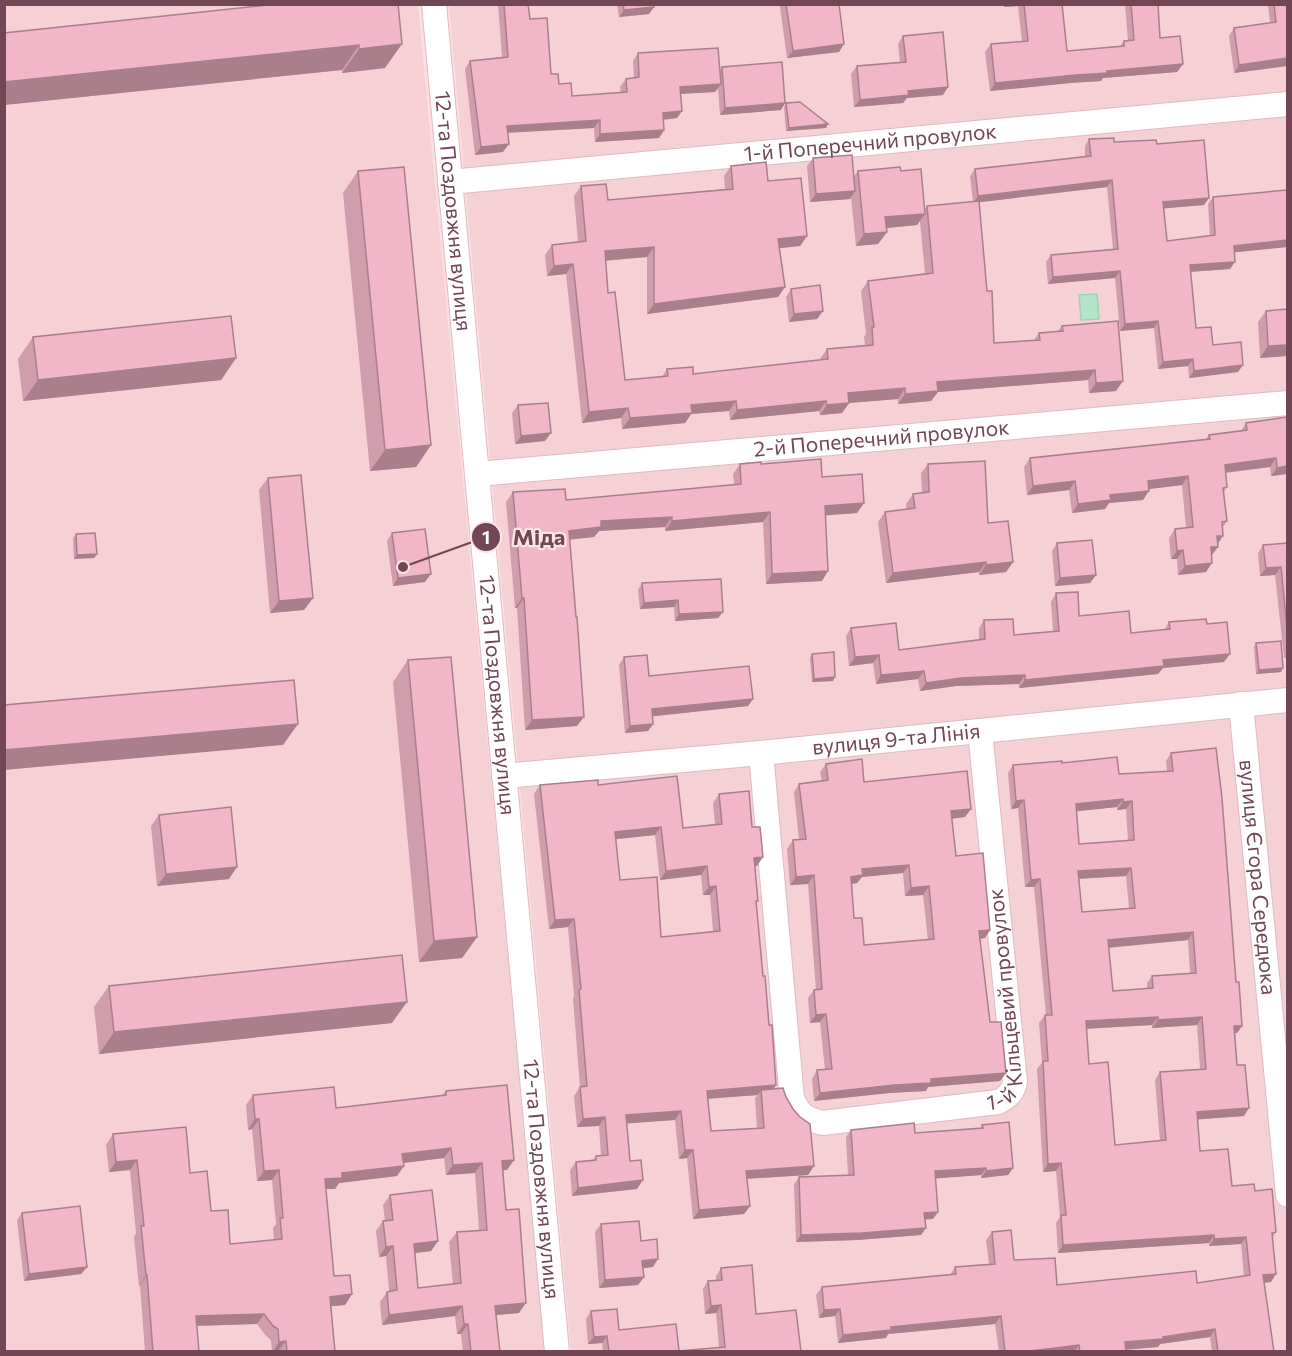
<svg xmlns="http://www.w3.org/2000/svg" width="1292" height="1356" viewBox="0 0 1292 1356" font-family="Commissioner,sans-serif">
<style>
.residential{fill:#f5d0d5}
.water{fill:#b3e5c9;stroke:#9ad6b5;stroke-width:1.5}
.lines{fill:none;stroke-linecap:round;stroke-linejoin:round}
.minor-casing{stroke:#dfbbc3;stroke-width:26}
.minor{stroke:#fff;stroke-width:24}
.wall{fill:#cf9dac;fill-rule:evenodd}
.shaded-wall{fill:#a97f8c}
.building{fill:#f1b6c8;stroke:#a97f8c;stroke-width:1.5;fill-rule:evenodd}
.labels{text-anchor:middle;stroke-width:4.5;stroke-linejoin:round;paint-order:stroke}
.street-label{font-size:21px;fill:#714756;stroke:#ffe4e7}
.leader{fill:none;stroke:#714756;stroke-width:2}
.callout-dot{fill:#714756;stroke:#ffe4e7;stroke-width:2}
.mark-label{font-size:18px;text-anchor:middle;font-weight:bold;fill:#fff}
.callout-label{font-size:22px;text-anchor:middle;font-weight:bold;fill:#714756;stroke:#ffe4e7;stroke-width:4.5;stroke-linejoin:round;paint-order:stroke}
</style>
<rect width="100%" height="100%" fill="#fcdee1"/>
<g class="residential">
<path d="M5,5h413l127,1346 -540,1z"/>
<path d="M449,5h838v1346h-716z"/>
</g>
<path class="water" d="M1097,294l2,25 -18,1 -2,-25z"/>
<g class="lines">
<g class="minor-casing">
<g id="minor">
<path id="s1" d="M434,4l123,1348"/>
<path id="s2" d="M450,182l838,-78"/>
<path id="s3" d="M477,474l811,-71"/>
<path id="s4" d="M1241,704l47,491"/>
<path id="s5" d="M761,753l31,346c9,17 12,19 30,24l176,-21c10,-5 15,-10 17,-20l-35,-351"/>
<path id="s6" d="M504,776l257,-23 527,-53"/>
</g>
</g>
<use href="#minor" class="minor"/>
</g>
<g class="wall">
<path d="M398,4l-13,64 -43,5v-3l-338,35v-72z"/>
<path d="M498,4h30l2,15 21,55 8,10 13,12 49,-3 -1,-6 6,-8 8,-1 -1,-17 5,-8 82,17 2,-3 63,36 -4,7 -61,5 -2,-27 -3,4 -34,2 -4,24 -13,2v10l-5,8 -64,4 -1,-14 -87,5 -4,19 -28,3 -10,-86 5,-8 32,-4z"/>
<path d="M617,4h37v3l-5,7 -30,3z"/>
<path d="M782,4h57l5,40 -5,8 -52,6 -7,-51z"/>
<path d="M1004,4h58l5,47 53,-5 4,-5h4l-3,-37h33l2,34 23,26 -6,8 -74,6 -2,3 -31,2 -80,8 -5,-39 6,-8 31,-2 -4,-36 -14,1z"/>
<path d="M1268,4h19v62l-53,7 -5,-37 5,-8 36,-5z"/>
<path d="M903,36l40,59 -36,3 -4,5 -49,4 -3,-33 6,-8 43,-4 -2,-18z"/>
<path d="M786,103l40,25 -40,3 -2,-24z"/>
<path d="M1089,139l25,3 43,2 47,61 -40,3 3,33 43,-5 -2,-32 5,-7 74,50 -53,5 -4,17 -39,3 5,56 17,17 25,27 -49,6 -1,-12 -30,3 -4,-41 -34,3 -5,-53 -67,6 -2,-22 5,-7 62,-6 -6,-62 -128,15 8,89 7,52 40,-3 5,-7 19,-2 4,-5 54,65 -27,2 -1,-13 -150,12 -7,9 -33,3v-5l-49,4 -7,10 -22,2 -1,-4 -89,9 -1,-9 -38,3 -6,9 -63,6 -1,-11 -39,5 -16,-149 -19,2 -2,-21 7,-10 26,-3 -4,-46 7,-10 27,14 117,-11 -1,-13 7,-10 37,15 39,55 -7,10 -20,2 5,39 -7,10 -131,17v-57l-42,4 3,32 17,87 37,-3 5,-8 26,5 127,-14v-1l7,-10 38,-4 -1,-8 2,-3 -5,-43 7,-10 57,-7 -5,-53 -3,4 -31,3 1,4 -9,12 -22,2 -5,-49 -1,2 -40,3 -3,-36 6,-8 41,18 4,-5h43l24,38 2,-3 46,-4 -3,-26 5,-7 110,-13v-10z"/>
<path d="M358,171l73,274 -15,22 -46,4 -27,-278z"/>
<path d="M791,289l26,30 -28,3 -3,-25z"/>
<path d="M1266,311l21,45 -27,2 -2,-36z"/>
<path d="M33,337l203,21 -15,22 -198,21 -5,-42z"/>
<path d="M518,405l27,36 -30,3 -3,-31z"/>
<path d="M1287,417v57l-16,2 -1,-9 -44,6 1,14 -3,5 3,29 -4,6 -5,17 -6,11 -6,17 -28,3 -1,-16h-6l-2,-21 6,-9 11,-1 -4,-43 -33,4 -6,11 -34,3 -4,6 -33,4 -3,-23 -42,5 -3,-28 6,-9 176,-19 3,-4 32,-4 5,-8z"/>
<path d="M740,464h21l61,13 42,26 -7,10 -31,2 -4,66 -56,3 -3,-62 -98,9v-4l-66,4 -5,6 -25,3 8,186 -52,4 -8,-122h-2l-9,-106 7,-10 53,8 168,-15 -1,-11z"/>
<path d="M928,464l60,59 25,39 -7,10 -27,3v-3l-93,11 -8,-61 7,-10 22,-2 -1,-6 7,-10 9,-1 -1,-20z"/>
<path d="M268,478l45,120 -9,12 -34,3 -11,-123z"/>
<path d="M392,533l33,49 -32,4 -6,-45z"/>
<path d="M76,534l21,20 -3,4 -20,1 -1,-21z"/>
<path d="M1057,543l39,32 -6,8 -35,3 -3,-35z"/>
<path d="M1287,543v115h-3l-9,-83 -15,1 -2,-23 5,-8z"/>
<path d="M642,583l81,29 -5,6 -43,3 -1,-14 -34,2 -2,-19z"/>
<path d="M1056,593l23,23 52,17 33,-3 5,-8 38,2 17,38 -61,6 -5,6 -139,14v-4l-63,2 -36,5 -2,-12 -42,5 -3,-21 -24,3 -3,-30 5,-8 48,22 80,-10v-12l5,-8 30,15 39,-4 -2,-29z"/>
<path d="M1256,643l25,29 -25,2 -2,-27z"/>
<path d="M812,654l21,27 -21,1 -2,-24z"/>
<path d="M624,657l25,19 104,23 -5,7 -95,10v8l-5,7 -23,2 -6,-68z"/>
<path d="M408,660l69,277 -15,21 -43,4 -26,-280z"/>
<path d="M1171,753l65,229 6,44 -5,7h-2l2,32 7,51 -47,3 3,32 32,35 23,5 21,41 -4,6 -1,44 -7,1 10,69h-62l-2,-15 -50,7 -2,3 -33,3 1,2h-127l-4,-28 -107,10 -2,4 -48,5 -3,-27 -16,2 -3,-23 6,-8 128,-12 5,-8 34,-3 -3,-24 6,-8 22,28 43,25 140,-2 47,-7 -3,-32 -32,2v-3l-151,10 -2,-30 4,-6 -4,-46 -13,1 -6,-103 5,-6 -3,-40 6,-8h1l-12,-128h-9l-7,-79 -7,1 -3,-36 5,-8 49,-2 57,11 48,-3 -1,-10zM1117,807v3l9,-1 2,32 -49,3 -3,-33zM1126,876l3,32 -47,4 -3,-33zM1188,940l2,33 -38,3 -5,7v6l-34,2 -4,-43zM1152,1025v3l45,-3 3,44 -40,3 -5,8 5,61 -45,4 -26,-81 -3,-35z"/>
<path d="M826,764l38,18 101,35 -13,2 4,37 34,74 -5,8 -5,1 10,83 16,51 -6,8 -72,6 -2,4 -37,2 -75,8 -2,-22 5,-9h8l-5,-48 -10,1 -2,-25 6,-8h2l-8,-106 -18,1 -3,-36 6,-9h6l-5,-48 5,-8 23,-3 -2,-9zM903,873l2,23 18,-1 5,45 -64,5 -10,-27 -2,-34 5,-1 5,-6z"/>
<path d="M540,785h58l85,43 32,-4 -2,-21 6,-9 38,72h-2l3,35 -2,3 7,72 13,109 -2,4 12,8 28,69 -6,9 -61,4 3,27 -6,8 -51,5 -6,-61 -8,1 -4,-39 -49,3 4,38 7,28 -65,7 -2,-26 6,-8 17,-2 3,-4h5l-2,-30 -22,1 -3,-31 6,-9 -7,-89 1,-2 -6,-69 -19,2 -15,-135zM655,835l5,45 41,-5 2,20h7l3,36 -52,6 -41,-57 -4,-41zM758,1095l-3,3 2,30 -46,3 -3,-32z"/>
<path d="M159,815l70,64 -72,7 -6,-60z"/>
<path d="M109,986l283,37 -293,31 -5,-47z"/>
<path d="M446,1091l68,69 -7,10h-4l3,40 13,103 -23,2 4,37h-37l-2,-18h-4l-2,-18 -73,9 -2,-23 7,-10 2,-1 -3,-35 -7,1 -3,-26 7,-10h2l-2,-16 7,-10 48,46 -7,10 -16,2 3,35 35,-4 -4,-42 8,-10 22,-2 -4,-57 -29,2 -2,-17 -41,5 -6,13 -58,7 -4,6h-9l8,87 18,18 -7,11 -14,1 4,46h-63l-1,-12 -5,-4 -9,-12 -60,2 2,26h-54l-5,-67 -1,1 -5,-49 2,-4 -6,-63 -21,2 -3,-27 7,-11 77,39 40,71 44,-4 -1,-12 3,-4 -4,-44 -15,1 -5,-52 -4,1 -2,-25 7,-10 83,13 106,-13z"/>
<path d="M982,1125l31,43 -5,7 -27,3v-3l-45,3 -3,41h-8l-4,16 -64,5 -61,2 -2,-58 5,-7 49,-2 -2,-38 5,-7 64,3 65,-4z"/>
<path d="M22,1213l65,54 -6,7 -57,7 -7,-61z"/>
<path d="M601,1224l40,17 12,26 -10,1 1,9 -6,8 -39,3 -4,-56z"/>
<path d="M721,1268l35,46 45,38h-198l-1,-9 -14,1 -2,-25 5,-8 28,19 60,21 40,-4 -3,-34 -11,1 -2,-25 5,-8 8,-1v-4z"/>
</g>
<g class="shaded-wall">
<path d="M1006,4h13l-1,2 -14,1z"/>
<path d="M654,7l-5,7 -30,3 5,-7z"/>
<path d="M402,44l-17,24 -43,5 17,-24z"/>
<path d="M844,44l-5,8 -52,6 6,-7z"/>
<path d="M359,45l-17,25 -338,35v-23z"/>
<path d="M1287,58v8l-53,7 5,-8z"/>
<path d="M1183,64l-6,8 -74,6 -2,3 -31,2 -80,8 5,-8 112,-12z"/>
<path d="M721,84l-6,8 -40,2 5,-7z"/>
<path d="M948,87l-5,8 -36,3 -4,5 -49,4 6,-7 48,-9z"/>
<path d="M785,103l-4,7 -61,5 5,-7z"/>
<path d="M682,111l-5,7 -19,2 5,-7z"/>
<path d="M600,120l-6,8 -93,5 6,-7z"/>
<path d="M828,124l-2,4 -40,3 3,-3z"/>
<path d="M664,130l-5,8 -64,4 5,-8z"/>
<path d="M509,144l-6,8 -28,3 6,-8z"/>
<path d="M1112,180l-5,7 -134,16 5,-7z"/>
<path d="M855,191l-5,8 -40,3 6,-8z"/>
<path d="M1209,198l-5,7 -46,4 5,-7z"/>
<path d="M925,214l-8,11 -40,4 8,-12z"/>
<path d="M887,232l-9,12 -22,2 8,-12z"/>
<path d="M807,236l-7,10 -29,3 7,-10z"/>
<path d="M1287,240v7l-58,6 5,-7z"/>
<path d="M654,247l-7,10 -49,4 7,-10z"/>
<path d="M1235,262l-5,7 -45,3 5,-7z"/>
<path d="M573,264l-7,10 -19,2 7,-10z"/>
<path d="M1120,271l-5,7 -67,6 5,-7z"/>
<path d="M785,287l-7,10 -131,17 7,-10z"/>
<path d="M823,311l-6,8 -28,3 5,-8z"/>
<path d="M1158,321l-4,7 -34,3 5,-7z"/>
<path d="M1287,345v11l-27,2 8,-12z"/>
<path d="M236,358l-15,22 -198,21 15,-21z"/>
<path d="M1193,359l-5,7 -30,3 5,-7z"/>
<path d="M1243,365l-5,7 -49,6 5,-7z"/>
<path d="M1095,370l-7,10 -150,12 -7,9 -33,3 7,-10 32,-12z"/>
<path d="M1123,381l-7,10 -27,2 7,-10z"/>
<path d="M905,388l-7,11 -49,4 -7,10 -22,2 7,-10 21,-12z"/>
<path d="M736,401l-7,10 -38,3 -6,9 -63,6 8,-11 61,-13z"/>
<path d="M826,401l-7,10 -89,9 7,-10z"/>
<path d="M628,408l-7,10 -39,5 7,-11z"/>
<path d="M551,433l-6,8 -30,3 6,-8z"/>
<path d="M431,445l-15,22 -46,4 15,-21z"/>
<path d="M1276,458l-6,9 -51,6 6,-8z"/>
<path d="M1287,466v8l-16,2 6,-8z"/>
<path d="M1188,476l-6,9 -41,5 7,-9z"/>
<path d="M1075,481l-6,9 -42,5 6,-9z"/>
<path d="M1149,491l-6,9 -34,3 -4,6 -33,4 6,-9 32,-9z"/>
<path d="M864,503l-7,10 -39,3 7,-10z"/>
<path d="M770,512l-7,10 -98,9 7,-10z"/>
<path d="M672,517l-7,10 -66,4 -5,6 -32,3 7,-9 32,-10z"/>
<path d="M1217,536h6l-6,9z"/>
<path d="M1211,547h7l-6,8z"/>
<path d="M1183,550l-6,9h-6l6,-8z"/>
<path d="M97,554l-3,4 -20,1 3,-4z"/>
<path d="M986,562l-7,10 -93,11 7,-10z"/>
<path d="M1013,562l-7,10 -27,3 7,-10z"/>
<path d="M1212,563l-6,9 -28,3 7,-9z"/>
<path d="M1281,567l-6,8 -15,1 6,-8z"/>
<path d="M828,571l-6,10 -56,3 6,-10z"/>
<path d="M431,574l-6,8 -32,4 5,-8z"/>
<path d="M1096,575l-6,8 -35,3 5,-8z"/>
<path d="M313,598l-9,12 -34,3 9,-12z"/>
<path d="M522,598h2l-7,10h-2z"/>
<path d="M678,600l-4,7 -34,2 4,-6z"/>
<path d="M723,612l-5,6 -43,3 4,-7z"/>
<path d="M1230,654l-6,8 -61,6 -5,6 -139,14 6,-8 138,-20z"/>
<path d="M879,655l-6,8 -24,3 6,-9z"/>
<path d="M1283,668l-2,4 -25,2 3,-4z"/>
<path d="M924,671l-6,8 -42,5 5,-9z"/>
<path d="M1025,675l-6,9 -63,2 -36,5 6,-8 35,-5z"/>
<path d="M835,677l-2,4 -21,1 2,-3z"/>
<path d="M753,699l-5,7 -101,11 5,-8z"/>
<path d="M584,717l-7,9 -52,4 7,-10z"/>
<path d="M298,724l-15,21 -279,25v-20z"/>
<path d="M653,724l-5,7 -23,2 5,-7z"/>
<path d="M1123,799l-6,8 -47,5 6,-8z"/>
<path d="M1024,800l-6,8 -7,1 5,-8z"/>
<path d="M1132,801l-6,8 -9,1 6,-8z"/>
<path d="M971,809l-6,8 -19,2 5,-8z"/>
<path d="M661,827l-6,8 -46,5 6,-8z"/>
<path d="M763,857l-6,9 -9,1 6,-9z"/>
<path d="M909,865l-6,8 -41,4 -5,6 -12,2 6,-8 11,-8z"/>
<path d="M707,866l-6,9 -41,5 6,-9z"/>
<path d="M237,867l-8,12 -72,7 9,-12z"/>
<path d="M1131,868l-5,8 -53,3 5,-8z"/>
<path d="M814,875l-6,9 -18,1 6,-8z"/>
<path d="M1040,879l-6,8h-9l6,-7z"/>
<path d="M716,886l-6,9h-7l6,-8z"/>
<path d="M929,886l-6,9 -18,1 6,-8z"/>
<path d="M574,919l-6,8 -19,2 6,-9z"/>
<path d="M990,930l-5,8 -12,1 6,-8z"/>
<path d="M1193,932l-5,8 -85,8 5,-8z"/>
<path d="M477,937l-15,21 -43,4 15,-21z"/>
<path d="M407,1002l-15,21 -293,31 15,-22z"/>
<path d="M826,1014l-6,8 -10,1 6,-8z"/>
<path d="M1158,1017l-6,8 -72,4 6,-8z"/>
<path d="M1202,1017l-5,8 -45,3 6,-8z"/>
<path d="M1234,1026h8l-5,7 -8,1z"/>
<path d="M1006,1073l-6,8 -72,6 -2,4 -37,2 -75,8 6,-8 111,-14z"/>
<path d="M776,1085l-6,9 -9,-4 -3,5 -57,4 6,-8z"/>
<path d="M1249,1108l-5,8 -53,4 6,-8z"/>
<path d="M681,1111l-6,9 -55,4 6,-9z"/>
<path d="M605,1117l-6,9 -22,1 6,-8z"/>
<path d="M255,1119h4l-7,10 -4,1z"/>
<path d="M451,1148l-7,10 -49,6 7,-10z"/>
<path d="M685,1150h8l-6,8 -8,1z"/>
<path d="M137,1160l-7,10 -21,2 7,-10z"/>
<path d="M514,1160l-7,10 -12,1 7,-10z"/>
<path d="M482,1163l-7,10 -29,2 7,-10z"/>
<path d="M1061,1163l-5,8 -13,1 5,-8z"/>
<path d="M404,1166l-7,10 -58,7 -4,6h-17l7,-10 17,-6z"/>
<path d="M814,1166l-6,9 -68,4 6,-8z"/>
<path d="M986,1168l-5,7 -51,4 5,-8z"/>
<path d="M1013,1168l-5,7 -27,3 5,-7z"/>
<path d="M279,1170l-7,10 -15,1 7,-10z"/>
<path d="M643,1180l-6,9 -65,7 6,-8z"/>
<path d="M750,1206l-6,8 -51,5 6,-9z"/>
<path d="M938,1212l-5,7 -14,1 5,-7z"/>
<path d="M926,1228l-5,7 -64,5 -61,2 5,-7z"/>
<path d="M1214,1235l-5,8 -151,10 5,-8z"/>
<path d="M1246,1237l-5,7 -32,2 5,-7z"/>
<path d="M438,1241l-7,10 -24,3 7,-10z"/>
<path d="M393,1246l-7,10 -7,1 7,-10z"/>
<path d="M658,1259l-5,8 -16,2 5,-8z"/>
<path d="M87,1267l-6,7 -57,7 5,-7z"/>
<path d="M1276,1274l-5,8 -14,1 6,-8z"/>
<path d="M146,1275h1l-7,10 -1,1z"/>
<path d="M644,1277l-6,8 -39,3 6,-8z"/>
<path d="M352,1294l-7,11 -22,2 7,-10z"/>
<path d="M526,1303l-7,10 -32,3 8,-10z"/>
<path d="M721,1305l-5,8 -11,1 6,-8z"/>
<path d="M462,1306l-7,10 -73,9 7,-10z"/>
<path d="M840,1309l-5,7 -16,2 5,-8z"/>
<path d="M264,1314l-7,10 -68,2 7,-10z"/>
<path d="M1001,1316l-6,8 -107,10 -2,4 -48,5 5,-8 48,-8z"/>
<path d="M464,1324h4l-7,10h-4z"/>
<path d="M1215,1329l-5,8 -50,7 -2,3 -39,3 6,-8z"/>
<path d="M607,1336l-5,7 -14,1 6,-7z"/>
<path d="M286,1341l-8,10 -5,1 6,-10z"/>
<path d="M1079,1345l-5,7h-44l1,-1z"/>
</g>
<g class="building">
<path d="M277,4h121l4,40 -43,5v-4l-355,37v-49z"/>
<path d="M504,4h24l2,15 17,-1 4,56h7l1,10 12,-1 1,13 55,-4 -1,-13 13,-2 -1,-24 80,-5 3,36 -41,3 2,24 -19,2 1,17 -64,4v-14l-93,6 2,18 -28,3 -11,-86 38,-4z"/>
<path d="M623,4h31v3l-30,3z"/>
<path d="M786,4h53l5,40 -51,7z"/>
<path d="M1024,4h38l5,47 57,-5v-5l10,-1 -3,-36h27l2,34 20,-2 3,28 -76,7v2l-31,2 -81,8 -4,-39 37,-3z"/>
<path d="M1274,4h13v54l-48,7 -5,-37 42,-6z"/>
<path d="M943,32l5,55 -40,4 1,4 -49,5 -3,-34 49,-4 -3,-26z"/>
<path d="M782,62l3,41 -60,5 -3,-41z"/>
<path d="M800,102l28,22 -39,4 -3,-25z"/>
<path d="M1114,138v4l42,-2 1,4 47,-4 5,58 -46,4 4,39 48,-6 -2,-38 74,-7v50l-53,6 1,16 -45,3 6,63 15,-1 2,18 28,-3 2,23 -49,6 -1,-12 -30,3 -5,-41 -33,3 -5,-53 -67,6 -2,-22 67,-6 -6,-69 -134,16 -3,-27 116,-13 -2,-17z"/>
<path d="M852,155l3,36 -39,3 -3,-36z"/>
<path d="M766,162l2,19 33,-3 6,58 -29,3 7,48 -131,17v-57l-49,4 3,42 7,-1 10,88 43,-4 -1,-7 26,-2v7l135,-15 -1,-10 46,-4 -1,-18h2l-6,-46 65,-8 -6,-67 52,-5 8,90h5l2,52 46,-3 -1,-7 24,-2 -1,-5 56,-5 5,60 -27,2 -1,-13 -158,12 1,9 -33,3v-6l-57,5 1,10 -22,2 -1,-4 -89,9 -1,-9 -45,4 1,8 -62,5 -2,-10 -39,4 -16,-148 -19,2 -2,-21 34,-4 -5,-55 25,-2 2,16 125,-11 -2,-23z"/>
<path d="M404,167l27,278 -46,5 -27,-279z"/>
<path d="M900,167l1,4 20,-2 4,45 -40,3 2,15 -23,2 -6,-63z"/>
<path d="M820,285l3,26 -29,3 -3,-25z"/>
<path d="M1287,309v36l-19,1 -2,-35z"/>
<path d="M231,316l5,42 -198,22 -5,-43z"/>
<path d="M548,403l3,30 -30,3 -3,-31z"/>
<path d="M1287,417v49l-10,2 -1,-10 -51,7 2,22 -4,1 4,33 -5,1 1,14h-6l1,11h-7l1,16 -27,3 -2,-16 -6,1 -2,-22 18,-2 -5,-51 -40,5 1,10 -39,4 1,5 -33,4 -3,-23 -42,5 -3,-28 180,-19 -1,-4 38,-5 -1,-7z"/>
<path d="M821,459l1,18 40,-3 2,29 -39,3 3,65 -56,3 -2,-62 -98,9v-4l-71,4v6l-32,4 7,86h1l7,100 -52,3 -8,-122h-2l-9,-106 52,-3 1,11 175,-16 -1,-20 21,-2v2z"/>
<path d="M985,461l3,62 20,-2 5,41 -27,3v-3l-93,11 -8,-61 30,-4 -2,-14 16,-2 -1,-28z"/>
<path d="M301,475l12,123 -34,3 -11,-123z"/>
<path d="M425,529l6,45 -33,4 -6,-45z"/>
<path d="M95,533l2,21 -20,1 -1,-21z"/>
<path d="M1092,540l4,35 -36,3 -3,-35z"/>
<path d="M1287,543v85l-6,-61 -15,1 -3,-23z"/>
<path d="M721,579l2,33 -44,2 -1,-14 -34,3 -2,-20z"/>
<path d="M1078,592l1,24 50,-5 2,22 39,-4 -1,-7 37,-3 1,5 20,-2 3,32 -67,6 1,6 -139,14v-5l-64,3 -35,5 -2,-12 -43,4 -2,-20 -24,2 -4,-29 45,-5 3,27 86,-11 -1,-19 29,-1 1,16 45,-4 -3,-38z"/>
<path d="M1281,641l2,27 -24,2 -3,-27z"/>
<path d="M834,652l1,25 -21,2 -2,-25z"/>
<path d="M647,655l2,21 100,-10 4,33 -101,10 1,15 -23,2 -6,-69z"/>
<path d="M451,657l26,280 -43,4 -26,-281z"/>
<path d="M294,680l4,44 -294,26v-45z"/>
<path d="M1216,748l6,50 14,184h3l3,44h-8l3,39h8l4,43 -52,4 3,39 28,-2 4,37 22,-2 1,7 17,-2 4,43 -4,1 4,41 -13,1 11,77h-56l-3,-23 -52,8v2l-38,3 1,10h-46l-1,-7 -48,6v1h-26l-4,-36 -110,11v3l-48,5 -3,-26 -16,1 -2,-23 134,-13 -1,-7 40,-3 -3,-32 19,-2 3,30 41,-2 2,27 139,-14 1,12 53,-8 -4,-38 -32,2v-4l-151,10 -2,-30h5l-5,-52 -13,1 -5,-103h5l-3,-46h7l-12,-136 -9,1 -7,-80 -8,1 -3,-36 49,-4v2l55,-6 2,17 54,-3 -2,-18zM1123,799v3l9,-1 2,39 -55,4 -3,-40zM1131,868l4,40 -53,4 -4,-41zM1193,932l3,41 -44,3 1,12 -40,3 -5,-51zM1158,1017v3l44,-3 4,52 -46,3 6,68 -51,5 -7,-83 -19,2 -3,-43z"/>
<path d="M862,759l2,23 103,-11 4,38 -20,2 5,45 27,-3 7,77 -11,1 11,91h11l5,51 -75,6v4l-36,2 -75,8 -3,-23 15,-1 -6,-55 -10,1 -2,-25 8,-1 -8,-114 -18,2 -3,-37 13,-1 -7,-55 29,-4 -2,-16zM909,865l2,23 18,-2 5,53 -70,6 -2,-27h-8l-3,-41 12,-2 -1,-6z"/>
<path d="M677,776l6,52 39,-4 -3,-30 30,-3 3,36h8l3,30 -9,1 4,43h-2l7,75h2l4,49h3l4,60 -69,6 4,40 53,-3 -3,-38 22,-2 3,9 7,12 7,8 10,7 4,42 -68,5 4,35 -51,4 -6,-60h-8l-4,-39 -55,4 4,46 11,-1 2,20 -65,8 -2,-26 20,-2v-4l12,-1 -3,-38 -22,2 -3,-32 7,-1 -8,-96 2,-1 -7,-70 -19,1 -15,-135 58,-5v5zM661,827l5,44 41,-5 2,21 7,-1 4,45 -59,6 -4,-60 -37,3 -5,-48z"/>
<path d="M231,807l6,60 -71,7 -7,-59z"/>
<path d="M402,955l5,47 -293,30 -5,-46z"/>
<path d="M507,1085l7,75 -12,1 4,49 13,-1 7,94 -31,3 5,46h-29l-3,-28h-4l-2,-18 -73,9 -2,-23 10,-2 -4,-44 -7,1 -3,-26 10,-1 -3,-25 42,-5 6,51 -24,3 4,44 43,-5 -4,-51 30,-2 -5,-67 -29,2 -2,-17 -49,6 2,12 -62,7v5l-17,1 9,97 16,-1 2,19 -22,3 5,55h-48l-1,-11 -7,1 -1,-13 -5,-3 -9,-12 -68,2 3,36h-46l-6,-77h-1l-5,-49h3l-7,-66 -21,2 -3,-28 73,-7 4,46 17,-2 4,40 17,-1 2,34 52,-5 -2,-21h3l-4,-48 -15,1 -5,-52h-4l-2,-24 81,-8 2,21 110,-13v-4z"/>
<path d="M1009,1122l4,46 -27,3v-3l-51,3 3,41 -14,1 2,15 -64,5 -61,2 -2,-58 55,-2 -3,-45 63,-7 1,10 68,-5 -1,-3z"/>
<path d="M80,1206l7,61 -58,7 -7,-61z"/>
<path d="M639,1221l2,20 16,-2 1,20 -16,2 2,16 -39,3 -4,-56z"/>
<path d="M752,1265l4,49 40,-4 5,42h-192l-2,-16 -13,1 -3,-26 26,-2 2,21 57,-6 3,27 46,-4 -4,-42 -10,1 -3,-25 14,-1 -1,-12z"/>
</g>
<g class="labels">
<g class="street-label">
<text dy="7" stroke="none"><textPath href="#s2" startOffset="422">1-й Поперечний провулок</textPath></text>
<text dy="7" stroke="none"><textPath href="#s1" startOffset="208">12-та Поздовжня вулиця</textPath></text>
<text dy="7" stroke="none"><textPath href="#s3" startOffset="406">2-й Поперечний провулок</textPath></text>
<text dy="7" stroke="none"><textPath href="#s1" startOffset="694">12-та Поздовжня вулиця</textPath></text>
<text dy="7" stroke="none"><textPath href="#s6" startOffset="394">вулиця 9-та Лінія</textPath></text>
<text dy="7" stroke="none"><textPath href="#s4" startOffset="174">вулиця Єгора Середюка</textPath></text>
<text dy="7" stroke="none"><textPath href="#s5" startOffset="670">1-й Кільцевий провулок</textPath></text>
<text dy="7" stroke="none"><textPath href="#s1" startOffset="1180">12-та Поздовжня вулиця</textPath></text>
</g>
</g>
<path class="leader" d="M403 567L486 537"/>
<g class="callout-dot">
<circle cx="403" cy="567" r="6"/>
<circle cx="486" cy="537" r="15"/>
</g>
<g class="mark-label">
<text x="486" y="544">1</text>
</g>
<g class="callout-label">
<text x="539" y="545">Міда</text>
</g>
<rect width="1292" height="1356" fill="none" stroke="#714756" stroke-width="12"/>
</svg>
